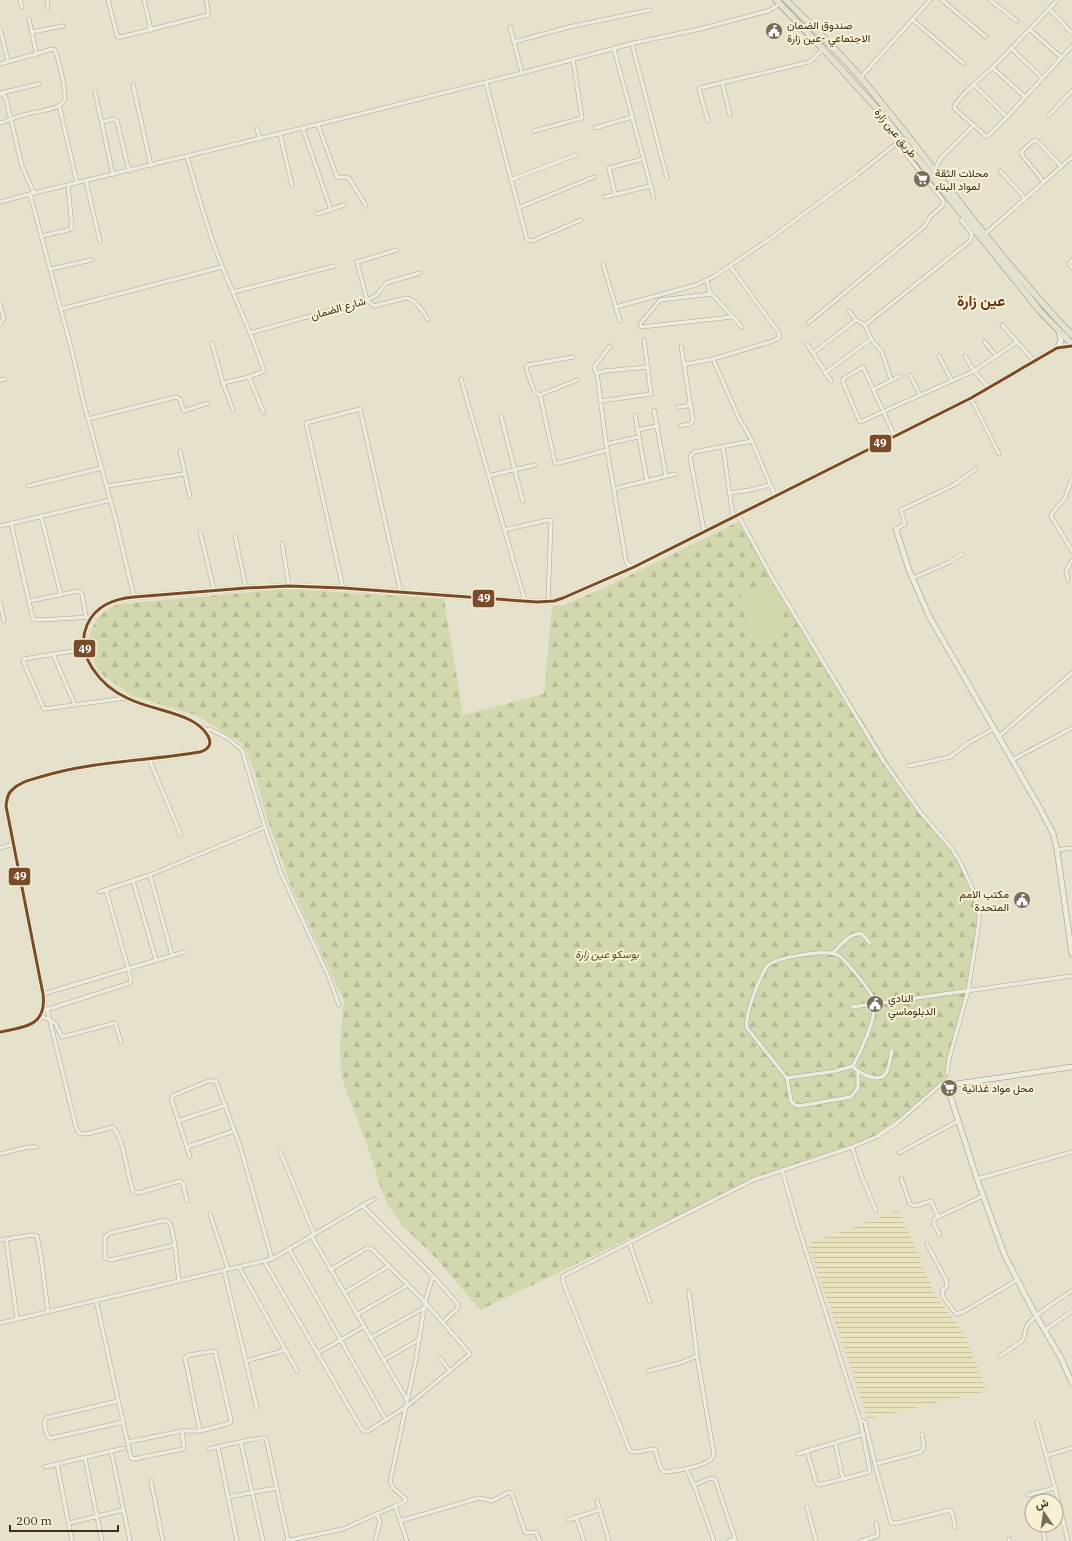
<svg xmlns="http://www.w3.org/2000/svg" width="1072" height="1541" viewBox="0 0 1072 1541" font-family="'IBM Plex Serif',Vazirmatn,serif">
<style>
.farmland{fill:url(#farmland-rules)}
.forest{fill:url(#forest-firs)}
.pitch{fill:#d2d7ae}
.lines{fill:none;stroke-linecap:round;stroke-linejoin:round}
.street-casing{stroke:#aba596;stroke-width:4.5}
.secondary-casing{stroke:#9a9485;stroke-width:6}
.primary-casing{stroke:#908a7c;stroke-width:7}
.street{stroke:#edeade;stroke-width:3.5}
.secondary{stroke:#edeade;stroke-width:5}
.primary{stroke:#e4e0cf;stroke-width:6}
.bus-1-casing{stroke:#f7f0d2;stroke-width:6}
.bus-1{stroke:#7a4b2a;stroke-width:3}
.labels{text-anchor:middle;stroke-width:4;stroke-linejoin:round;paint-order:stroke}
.poi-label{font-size:11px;fill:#3a2e1d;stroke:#f7f0d2;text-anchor:start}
.street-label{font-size:11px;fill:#3a2e1d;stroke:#f7f0d2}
.park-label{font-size:11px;font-style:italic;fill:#445723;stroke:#f7f0d2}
.district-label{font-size:15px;font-weight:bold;fill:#68331a;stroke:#f7f0d2}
.line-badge{stroke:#f7f0d2;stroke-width:1.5}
.badge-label{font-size:11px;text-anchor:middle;font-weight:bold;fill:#fff}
</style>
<defs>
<pattern id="farmland-rules" width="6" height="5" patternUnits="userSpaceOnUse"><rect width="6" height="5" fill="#e6e2bc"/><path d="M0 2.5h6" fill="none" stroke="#c6c2a1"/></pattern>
<pattern id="forest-firs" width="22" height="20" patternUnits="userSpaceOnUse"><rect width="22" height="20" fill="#d2d7ae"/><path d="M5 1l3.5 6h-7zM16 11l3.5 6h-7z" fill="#b5b995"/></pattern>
</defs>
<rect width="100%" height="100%" fill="#e6e1cc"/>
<path class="farmland" d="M899,1210l35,83 31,42 22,56 -119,28 -60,-175z"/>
<path class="forest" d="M738,522l184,293 34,39 8,12 11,26 6,24 -3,26 -30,128v8l-38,33 -46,31 -106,35 -278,133 -44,-52 -32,-31 -16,-21 -9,-23 -8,-27 -29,-77 -2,-18v-21l4,-39 -52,-113 -28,-79 -8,-33 -12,-30 -6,-6 -9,-4 -31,-20 -67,-21 -28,-20 -7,-9 -6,-20 -1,-9 2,-6 6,-12 6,-6 11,-7 6,-2 155,-14h29l140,9 19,116 81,-21 8,-87 12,-2 40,-17z"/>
<path class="pitch" d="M774,586l9,49 -33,6 -10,-49z"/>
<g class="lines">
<g class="street-casing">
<g id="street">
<path d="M20,0l2,7"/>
<path d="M47,0l1,8"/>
<path d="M108,0l9,35 1,2h3l87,-22v-5l-2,-10"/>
<path d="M144,0l7,30"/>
<path d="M942,0l44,37"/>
<path d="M990,0l27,21"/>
<path d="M1049,9l8,-9"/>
<path d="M913,20l50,43"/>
<path d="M510,27l12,46"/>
<path d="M0,29l8,32"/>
<path d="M1029,29l32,28"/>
<path d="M32,32l31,-6"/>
<path d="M514,42l55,-15 81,-17"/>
<path d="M632,44l35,134"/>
<path d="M1011,48l31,30"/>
<path d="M614,49l40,149"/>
<path d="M0,64l35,-10 1,-2 -7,-33"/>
<path d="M993,68l32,29"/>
<path d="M860,78l70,-78"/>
<path d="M722,82l8,33"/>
<path d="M486,83l41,157 5,1 49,-21"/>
<path d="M133,85l18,81"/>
<path d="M974,85l33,32 -20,20 -32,-28 -1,-2c6,-13 30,-31 41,-42 18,-18 36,-37 54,-56l23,24"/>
<path d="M95,92l18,83"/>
<path d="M1,93l38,-9"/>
<path d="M0,94h3l3,5 16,67 12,27"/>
<path d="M59,105l18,78"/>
<path d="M1049,115l23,-24"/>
<path d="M1007,117l65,-71"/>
<path d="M708,121l-9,-32 1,-1 109,-26 4,-3 10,-10"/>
<path d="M102,122l12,-3 3,2 12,50"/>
<path d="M0,123c8,-2 15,-6 23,-8 10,-3 36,-5 41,-14 4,-6 -6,-43 -9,-51l-3,-1 -19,6"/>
<path d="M318,125l19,52 12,1 17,28"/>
<path d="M595,128l37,-11"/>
<path d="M257,129l3,10"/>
<path d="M303,129l28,81"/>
<path d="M534,131l48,-13 -9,-58"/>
<path d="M280,134l12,52"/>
<path d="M187,157c10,32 18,65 30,96 15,40 34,77 47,118l-15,6 -26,6 10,27"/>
<path d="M934,170l7,-12 33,-33"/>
<path d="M1000,171l25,27"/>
<path d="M510,180l66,-25"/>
<path d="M86,181l14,61"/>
<path d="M1043,181l-21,-26v-4l11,-10 3,-1 4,4 21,22"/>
<path d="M615,194l-6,-26 34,-9"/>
<path d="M605,197l45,-11"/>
<path d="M0,202l30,-8"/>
<path d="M518,208l76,-31"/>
<path d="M317,214l27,-9"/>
<path d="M985,234l87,-77"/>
<path d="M42,236l26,-6 4,-2 -4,-43"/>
<path d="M397,250l-40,12 10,38 7,6 32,-8c11,2 16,13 22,21"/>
<path d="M1072,260l-3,4 3,4"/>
<path d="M603,264l17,57"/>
<path d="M51,269l40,-9"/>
<path d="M707,280l2,11 33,36"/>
<path d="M233,292l101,-26"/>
<path d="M711,294l-51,6 -20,24 1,3 91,-10"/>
<path d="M0,305l4,13 -4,6"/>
<path d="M616,307l80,-22 19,-9 56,-38 87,-64 44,-35"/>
<path d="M61,309l161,-42"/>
<path d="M849,311l7,9 9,5 6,14 11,13 9,28"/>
<path d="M808,323l117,-97 5,-9 13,-12v-5l-46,-57"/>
<path d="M865,325l105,-84 2,-7 -11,-14"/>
<path d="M1002,325l33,37"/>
<path d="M250,333l117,-33 10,-5 9,-12 34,-10"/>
<path d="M984,341l12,15"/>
<path d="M212,343l11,40"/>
<path d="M807,344l24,37"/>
<path d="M813,353l43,-33"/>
<path d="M939,356l13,25"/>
<path d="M965,356l9,15 15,17"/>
<path d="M573,357l-45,8 -2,3 8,23 6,4 37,-15"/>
<path d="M713,359l25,57 14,25 23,55"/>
<path d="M685,369l1,-5 27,-5 57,-17 9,-4v-5l-49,-67"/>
<path d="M597,373l-3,-6 16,-21"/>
<path d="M825,373l46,-34"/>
<path d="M910,375l10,20"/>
<path d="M249,377l15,36"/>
<path d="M461,379l64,222"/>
<path d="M0,380l5,-1"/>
<path d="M874,389l26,-13"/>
<path d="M540,395l15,68h4l48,-13"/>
<path d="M971,398l28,56"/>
<path d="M600,401l51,-7 -7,-54"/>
<path d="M678,407l9,-1 3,-4 -9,-56"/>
<path d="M654,410l12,66"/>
<path d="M635,415l12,66"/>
<path d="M501,416l22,86"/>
<path d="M88,419l88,-22 4,2 3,10 1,2 24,-8"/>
<path d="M680,426l10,-2 3,-3 -3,-19"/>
<path d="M637,430l20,-4"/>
<path d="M895,437l-32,-70 -20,12v3l17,40 114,-51 43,-29"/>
<path d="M606,444l32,-7"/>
<path d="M723,447l10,70"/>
<path d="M180,451l10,46"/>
<path d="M488,476l47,-11"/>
<path d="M1072,478l-7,20 -12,14 -2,4 21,35"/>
<path d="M28,486l74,-18"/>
<path d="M107,486l77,-12"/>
<path d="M613,489l62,-15"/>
<path d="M730,493l20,-3 20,-5"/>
<path d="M738,515l33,61 113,186 36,50 32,37 7,11 13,28 7,24v10l-11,69 -19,68 -2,14"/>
<path d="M41,516l20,79"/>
<path d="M11,523l22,96 6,1 53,-3"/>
<path d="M0,526l111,-26"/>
<path d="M896,529l9,-5 -4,-14 53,-25 22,-16"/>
<path d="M504,530l44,-10 3,1 -3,81"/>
<path d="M704,531l-14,-74 4,-5 58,-11"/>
<path d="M200,532l14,58"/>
<path d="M235,536l11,52"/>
<path d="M282,543l7,43"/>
<path d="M634,567l-7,-3 -1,-3 -20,-117 -9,-71 8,-2 43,-4"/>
<path d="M913,578l37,-16 12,-8"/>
<path d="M1068,580l-2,-9 6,-11"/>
<path d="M343,588l-37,-165 54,-14 41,184"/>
<path d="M134,597l-18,-76 -33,-121 -11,-49 -42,-157 322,-78 170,-43 112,-30 66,-14 68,-18 12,-7"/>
<path d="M29,601l50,-10 3,3 4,23"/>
<path d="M0,602l4,19"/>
<path d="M85,649l-61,10 -1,2 21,48 82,-11"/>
<path d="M53,654l22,51"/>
<path d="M204,729l8,1 17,9 13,11 23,77 16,46 47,102 11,30"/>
<path d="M998,737l74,-64"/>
<path d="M149,759l32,76"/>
<path d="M1012,760l60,-32"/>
<path d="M909,766l41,-9 18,-14 26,-14"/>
<path d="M0,848l14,-4"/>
<path d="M1057,850l15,-2"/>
<path d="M150,875l22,80"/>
<path d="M133,881l23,79"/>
<path d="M99,892l51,-17 115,-48"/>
<path d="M833,953c8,-8 17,-21 29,-19l8,9"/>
<path d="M43,994l141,-42"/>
<path d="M852,1007l220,-31"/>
<path d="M47,1009l29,118 3,6 8,1 26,-7c11,11 14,49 20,64l5,2 42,-12 3,3 4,17"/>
<path d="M46,1010l84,-27 1,-3 -3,-12 -22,-78"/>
<path d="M41,1016l14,7 7,14 53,-14 6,19"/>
<path d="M853,1066c4,6 9,8 15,10 22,8 20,-10 24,-26"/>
<path d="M787,1078l49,-7 17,-5c7,-13 21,-43 21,-57 0,-5 -1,-11 -3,-15 -4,-7 -27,-36 -33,-39 -12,-6 -61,2 -71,11 -7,11 -23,49 -20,62l40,50 4,23 4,4 4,1 52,-9 7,-9v-16"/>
<path d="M178,1121l48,-16"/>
<path d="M187,1147l47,-16"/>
<path d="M852,1147l10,30 14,34"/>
<path d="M280,1151l34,83"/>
<path d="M899,1153l59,-32"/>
<path d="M0,1154l28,-7h9"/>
<path d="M190,1157l-18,-56v-5l36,-15h8l24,65 32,113"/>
<path d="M782,1170l16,56 62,194 10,51 -1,1 -26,7 -8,-36"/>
<path d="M901,1178l9,26 5,2 16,-5 7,16"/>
<path d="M977,1179l95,-27"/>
<path d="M362,1205l71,71 25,28v4l-15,14"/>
<path d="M210,1214l18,55"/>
<path d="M311,1235l96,165"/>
<path d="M940,1235l-6,-11v-5l49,-23"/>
<path d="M6,1239l11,79"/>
<path d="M0,1240l32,-5 5,1 4,21 7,54"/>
<path d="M629,1242l21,60"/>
<path d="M927,1244l19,36 1,6 -5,5 1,6 13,17 7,-2 54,-32"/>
<path d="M175,1245l-65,15 -5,-2v-21l5,-4 51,-12h7c7,6 9,49 11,60"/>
<path d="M289,1249l97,171"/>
<path d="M264,1261l97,167 3,3h4l38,-24 64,-53 -45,-52 -53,-53 -5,-1 -37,22"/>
<path d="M239,1267l58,104"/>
<path d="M224,1270l33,138"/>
<path d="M689,1292l8,64 17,99c-4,11 -37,16 -49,17l-4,-3 -6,-20c-8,-1 -18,6 -25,2l-67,-169v-6l190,-96 99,-33 24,-10 21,-14 44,-39 8,-2 4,4"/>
<path d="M344,1293l45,-27"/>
<path d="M96,1300l35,158 3,1 49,-10 1,-2 -2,-16"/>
<path d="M356,1315l52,-30"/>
<path d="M0,1323l272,-64 102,-60"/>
<path d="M1045,1330l27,-19"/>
<path d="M370,1338l56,-31"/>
<path d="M318,1353l45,-26"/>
<path d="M1000,1356l22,-15c4,-5 2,-12 6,-17 11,-13 30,-24 44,-33"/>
<path d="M440,1358l10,13"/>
<path d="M384,1360l36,-21"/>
<path d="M246,1361l40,-11"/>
<path d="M648,1371l32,-8 17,-7"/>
<path d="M118,1401l-72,17c-3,5 0,16 3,20h3l71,-16"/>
<path d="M860,1420l5,2 10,42 16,59h7l52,-13 3,5 2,12"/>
<path d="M1037,1422l18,66"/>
<path d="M128,1442l54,-11h18l30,-8 1,-3 -16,-69 -26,4 -4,3 15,73"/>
<path d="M241,1443l22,98"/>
<path d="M218,1447l19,94"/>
<path d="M209,1449c9,-2 53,-13 57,-11l22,102"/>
<path d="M111,1451l19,90"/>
<path d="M798,1454l9,-3"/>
<path d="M1046,1456l26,-8"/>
<path d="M85,1458l17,83"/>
<path d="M57,1464l15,77"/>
<path d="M875,1464l46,-12 3,-6 -2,-12"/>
<path d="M45,1467l79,-19"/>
<path d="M686,1468l8,17 20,56"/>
<path d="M843,1479l-25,6 -2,-3 -9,-31 57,-17"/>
<path d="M151,1481l12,60"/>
<path d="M694,1485l17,-7 4,1 21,62"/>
<path d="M1028,1495l27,-7 13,53"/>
<path d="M228,1497l48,-9"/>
<path d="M597,1500l12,41"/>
<path d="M395,1506l8,-3 3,-4 -12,-10 -4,-7 26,-123 9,-57 8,-26"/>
<path d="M807,1507l9,34"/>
<path d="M576,1517l8,24"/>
<path d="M568,1520l31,-10"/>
<path d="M400,1521l79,-23 13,3 17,-9 3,2 13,38 2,1 9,-1 4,9"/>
<path d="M69,1523l54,-13"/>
<path d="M1042,1525l3,16"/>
<path d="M1009,1539v2"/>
<path d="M286,1541l57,-12 52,-23 12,35"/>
<path d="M375,1541l5,-19 -3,-8"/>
<path d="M729,1541l6,-2"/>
<path d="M861,1541l16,-5 1,-2 -2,-11"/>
</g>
</g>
<g class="secondary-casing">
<g id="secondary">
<path d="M1057,348l4,-7 -2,-9"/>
<path d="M896,529l13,41 20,46 108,187 16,30 4,17 15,104"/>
<path d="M0,1032c25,-5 47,-6 43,-38l-37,-188c1,-6 1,-12 6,-16 8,-8 18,-10 28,-13 52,-16 107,-16 160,-25 22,-7 2,-26 -10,-32 -20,-10 -43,-12 -63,-22 -26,-12 -53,-43 -40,-73 9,-20 27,-26 47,-28l112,-9 43,-2 54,2 194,14 17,-1 9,-3 71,-31 337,-169 86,-50 15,-2"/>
<path d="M1072,1067l-116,17 -5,4 -2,4 28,87 28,77 28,54 29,50 10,23"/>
</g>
</g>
<g class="primary-casing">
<g id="primary">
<path d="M776,0l47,49 57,63 160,199 32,33"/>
<path d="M786,0c25,25 52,51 75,78 71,85 134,177 211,257"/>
</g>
</g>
<use href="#street" class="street"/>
<use href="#secondary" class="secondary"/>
<use href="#primary" class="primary"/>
<g class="bus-1-casing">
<path id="bus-1" d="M0,1032c25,-5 47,-6 43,-38l-37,-188c1,-6 1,-12 6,-16 8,-8 18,-10 28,-13 52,-16 107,-16 160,-25 22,-7 2,-26 -10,-32 -20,-10 -43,-12 -63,-22 -26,-12 -53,-43 -40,-73 9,-20 27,-26 47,-28l112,-9 43,-2 54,2 194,14 17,-1 9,-3 71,-31 337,-169 86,-50 15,-2"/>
</g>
<use href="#bus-1" class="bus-1"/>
</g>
<defs>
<g id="civic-disc" transform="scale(0.9)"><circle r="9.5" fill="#766d5a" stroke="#f7f0d2"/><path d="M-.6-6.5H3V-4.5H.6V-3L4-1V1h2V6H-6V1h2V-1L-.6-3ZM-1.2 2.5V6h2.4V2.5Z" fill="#fff"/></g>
<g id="supermarket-disc" transform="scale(0.9)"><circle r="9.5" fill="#766d5a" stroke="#f7f0d2"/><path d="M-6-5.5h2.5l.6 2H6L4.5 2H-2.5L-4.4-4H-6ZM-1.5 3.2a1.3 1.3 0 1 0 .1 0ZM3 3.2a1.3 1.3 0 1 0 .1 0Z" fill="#fff"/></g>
</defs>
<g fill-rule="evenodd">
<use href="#civic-disc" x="774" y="31"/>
<use href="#supermarket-disc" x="922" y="179"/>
<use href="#civic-disc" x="1022" y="900"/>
<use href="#civic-disc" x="875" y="1004"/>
<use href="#supermarket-disc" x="949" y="1088"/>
</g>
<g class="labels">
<g class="poi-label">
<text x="787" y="29">صندوق الضمان<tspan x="787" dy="13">الاجتماعي -عين زارة</tspan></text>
<text x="935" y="177">محلات الثقة<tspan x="935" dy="13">لمواد البناء</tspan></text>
<text x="1009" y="898" text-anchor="end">مكتب الامم<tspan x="1009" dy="13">المتحدة</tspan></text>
<text x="888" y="1002">النادي<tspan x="888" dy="13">الدبلوماسي</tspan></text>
<text x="962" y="1092">محل مواد غذائية</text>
</g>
<g class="street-label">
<text transform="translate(896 133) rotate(51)" y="4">طريق عين زارة</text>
<text transform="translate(338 308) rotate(-16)" y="4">شارع الضمان</text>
</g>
<g class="park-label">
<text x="607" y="958">بوسكو عين زارة</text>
</g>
<g class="district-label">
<text x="981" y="306">عين زارة</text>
</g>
</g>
<g class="line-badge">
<rect x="869" y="434" width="23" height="19" rx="4" fill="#7a4b2a"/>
<rect x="472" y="589" width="23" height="19" rx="4" fill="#7a4b2a"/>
<rect x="73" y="639" width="23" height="19" rx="4" fill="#7a4b2a"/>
<rect x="8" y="867" width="23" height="19" rx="4" fill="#7a4b2a"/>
</g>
<g class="badge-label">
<text x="880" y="447">49</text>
<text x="484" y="602">49</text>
<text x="85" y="653">49</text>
<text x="20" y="880">49</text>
</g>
<g transform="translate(1044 1513) rotate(347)"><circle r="19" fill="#f7f0d2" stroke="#aba28a"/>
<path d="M0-3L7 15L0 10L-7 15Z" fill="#766d5a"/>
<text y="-6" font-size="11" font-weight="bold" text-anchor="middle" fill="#3a2e1d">ش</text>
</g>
<path d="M10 1525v6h108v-6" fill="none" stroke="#3a2e1d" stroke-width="2"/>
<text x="16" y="1525" font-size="12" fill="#3a2e1d" stroke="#f7f0d2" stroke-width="3" paint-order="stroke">200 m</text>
</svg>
